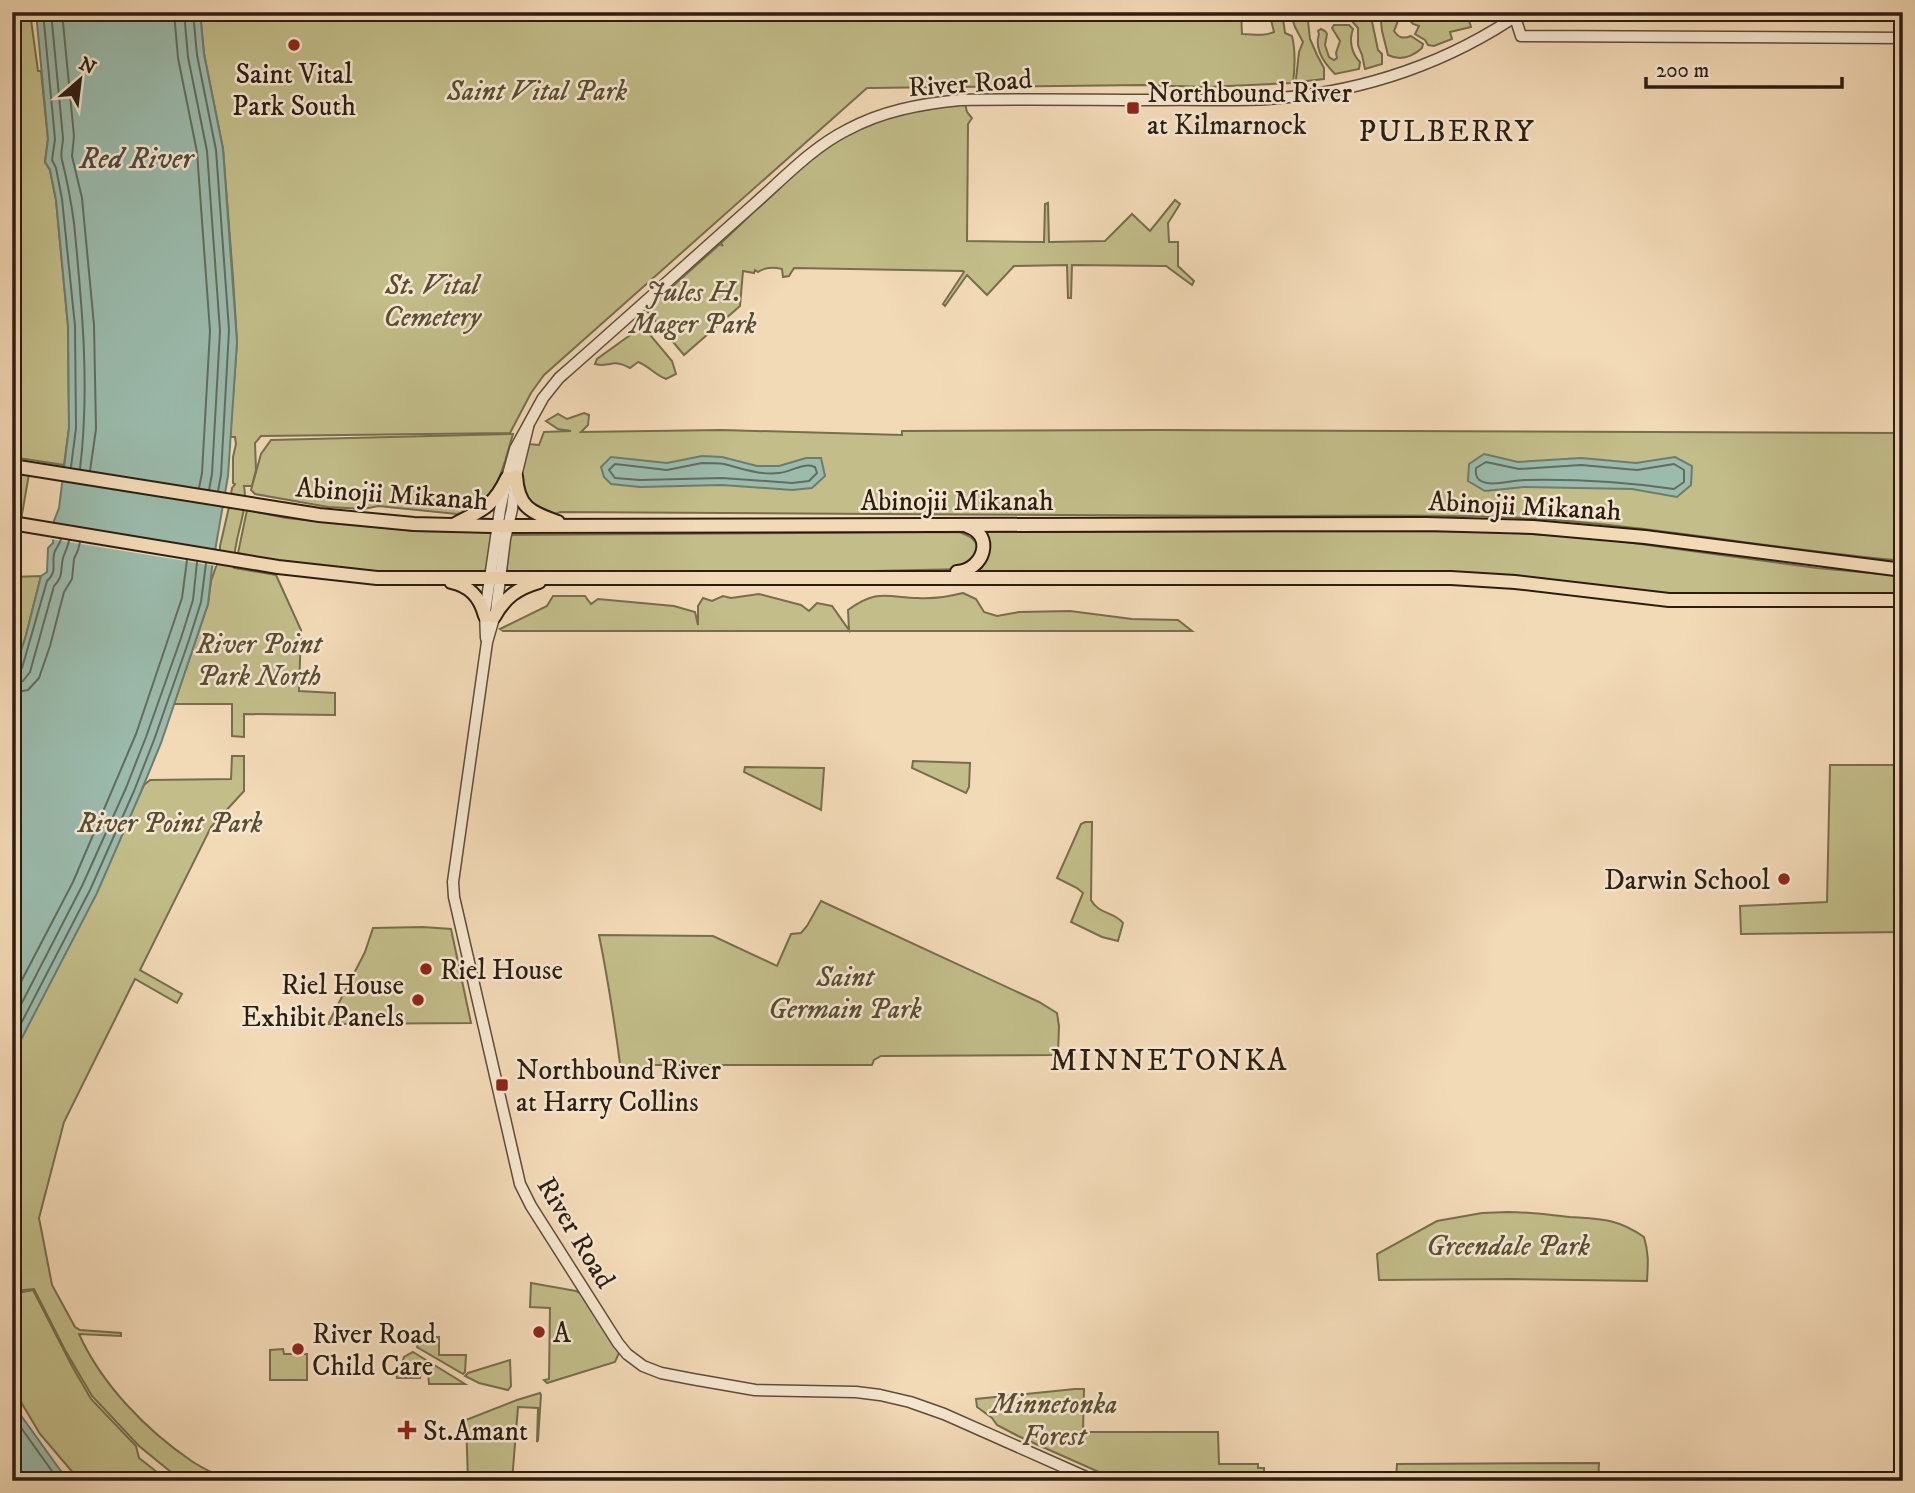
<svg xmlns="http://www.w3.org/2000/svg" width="1915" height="1493" viewBox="0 0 1915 1493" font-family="'IM FELL DW Pica',serif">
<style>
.green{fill:#c2bd89;stroke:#766e4d;stroke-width:2}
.water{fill:#9bbbad;stroke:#6e7c6f;stroke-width:2}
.pier{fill:#f3dab7}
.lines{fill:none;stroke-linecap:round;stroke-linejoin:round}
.shore{stroke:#636c5f;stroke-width:2}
.tertiary-casing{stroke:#5d4d3a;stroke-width:13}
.primary-casing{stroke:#2b1e11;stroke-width:16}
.tertiary{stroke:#f7e7d0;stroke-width:10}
.primary{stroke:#f3dab7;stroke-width:12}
.poi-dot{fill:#8f2418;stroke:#f7e7d0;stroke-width:2.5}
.labels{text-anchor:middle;stroke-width:5;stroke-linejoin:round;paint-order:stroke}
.poi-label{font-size:28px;fill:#2b1e11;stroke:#f7e7d0;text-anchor:start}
.street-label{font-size:28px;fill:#2b1e11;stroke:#f7e7d0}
.park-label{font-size:28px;font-style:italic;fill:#584e35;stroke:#f7e7d0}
.neighbourhood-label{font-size:30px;letter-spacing:2px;fill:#2b1e11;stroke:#f7e7d0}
.water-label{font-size:30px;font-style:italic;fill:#4d4d40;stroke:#f7e7d0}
</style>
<rect width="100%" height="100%" fill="#f3dab7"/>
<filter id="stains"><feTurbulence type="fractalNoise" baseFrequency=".00286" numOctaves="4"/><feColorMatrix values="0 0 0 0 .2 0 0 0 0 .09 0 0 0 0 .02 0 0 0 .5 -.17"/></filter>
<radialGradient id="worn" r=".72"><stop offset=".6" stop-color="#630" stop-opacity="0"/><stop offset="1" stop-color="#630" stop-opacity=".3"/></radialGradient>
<g class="green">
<path d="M12,12h18l8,59h3l7,68 -3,23 5,8 6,30 12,126 1,102 -5,37 -52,-8z"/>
<path d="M200,12h1041l1,22c12,0 20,3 32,-2l-5,-20h7l7,6 2,15 7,3c4,16 3,31 1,47l-86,4 -64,-2 -276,3 -323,287 -13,18 -21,40 -249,3 -6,7 1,27 -4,16h-8c5,27 -12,54 -10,82l42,7 25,55 -2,61 36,2v22l-91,-1v23l-12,-1v-32h-58l34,-100 3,-23 9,-26v-9l9,-39 3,-19 3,-4 -2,-1v-26l3,-13 -1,-7h-5l7,-95 -4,-64 -10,-129 -19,-95z"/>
<path d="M1290,12h17l3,27 7,16 7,13v11l-26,3 -2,-3 3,-27 4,-10 -8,-15z"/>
<path d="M1350,12h20l8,38 4,4v10l-17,5 -3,-14 -4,-10v-17l-7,-8z"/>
<path d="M1380,12h15c5,7 2,12 -1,19 5,7 9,8 17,5l12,8 -1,4c-10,9 -22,13 -34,7l-6,-24z"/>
<path d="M1405,12h58l5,5 3,10 -21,5 2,7 -18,7 -6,-1 -3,-5 -10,-6 4,-8 -6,-2 -9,-10z"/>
<path d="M1334,25h15l4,4c-4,11 -2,24 7,33l-1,7 -24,5c-10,-10 -21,-25 -16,-40l-1,-3 3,-2 4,2 2,3 -2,11 4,12 5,3 3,-2 -1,-5 4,-12 -8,-13z"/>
<path d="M965,104l2,8 5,6 -4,6 -1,117 77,1 1,-38 3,-1 1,39 56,-1 27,-27 18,17 25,-31 5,4 -12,19 1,19h9v24l16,15 -2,4 -26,-19 -94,-1 -1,33h-3l-1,-33 -53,1 -27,29 -20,-20 -22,31 -2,-2 21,-32 -1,-1 -169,-3 -5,8 -6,1 -1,-8c-8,-2 -17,-2 -24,3l-3,-2 -1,3 -11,-2 -3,35 -56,49 -38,-45 74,-66 3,2 -2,-3c44,-40 99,-103 155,-123 29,-11 59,-14 89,-16z"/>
<path d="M640,328l6,2 26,31 4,13 -10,5c-11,-4 -17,-13 -28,-17l-8,6c-6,-3 -12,-6 -20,-4 -7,1 -8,2 -15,0l2,-5z"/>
<path d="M584,413l5,2 -1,10 -7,7 141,-2 180,5v-4l255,-1 746,3v128c-135,-12 -268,-39 -403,-44 -82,-3 -163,-1 -244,-1 -232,-2 -464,-1 -696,-4 -9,6 -21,-2 -30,-5l-11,-26 9,-37 11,1 5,-13 27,-1 -13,-2 -12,-8 12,-7 9,5z"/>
<path d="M513,434c-10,32 -16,75 -56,80l-79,-8 -14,3 -36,-2 -73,-13 -4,-4 10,-36 10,-14z"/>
<path d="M12,471l17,3 -8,46 -9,-2z"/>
<path d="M247,510l39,8 129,13 78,1 -5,41 -99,-1 -90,-6 -61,-13z"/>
<path d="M1442,531l59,1 95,6 221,30 86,8v20h-233l-150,-17 -547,-7 9,-40z"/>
<path d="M959,532c25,8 21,21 6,37l-278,6h-181l4,-40z"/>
<path d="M41,576l-16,63 -13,37v-99z"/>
<path d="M963,593l13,6 8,13 13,4 22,-4 51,-1 62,8 46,1 14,11h-689l-3,-2 47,-23 6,-10h32l6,8 7,-5 76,7 21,6 3,13v-19l5,-8 9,3 11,-5 8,2 28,-4 42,11 8,6 8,-8 15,3 17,24 -1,-20c29,-21 38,-13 70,-12 15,1 29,-1 45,-5z"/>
<path d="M232,756h12v35l-33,36 -71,143 42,24 -5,9 -42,-24 -71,143 -25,96 13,67 23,42 5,3 41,3v3l-42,-2c23,51 68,97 114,128 11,7 23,12 33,19h-44l-43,-35 -47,-50 -27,-46 -31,-61 -22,2v-233l132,-273 6,-5 81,-1z"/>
<path d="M913,761l57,2 -1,24 -3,6 -54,-25z"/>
<path d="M1830,765h73v167l-162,2 -1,-28 87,-4z"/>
<path d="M745,767l79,1 -3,42 -77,-38z"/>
<path d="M1085,822h7l-1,78c7,14 24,12 32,23l-5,18 -16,-4 -31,-15 12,-29 -6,-5 -20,-10 24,-54z"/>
<path d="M821,901l218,101 18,11 2,13 -1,27 -3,2 -174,1 -7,4 -2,5h-219l-2,7 -30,-1c-6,-46 -13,-91 -22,-136l114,1 64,30 14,-32 10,-1 6,-7z"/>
<path d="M423,927l28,2 20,94 -143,1 37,-72 8,-24z"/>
<path d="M1508,1212c21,0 41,3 62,5 30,2 47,1 74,20 5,17 4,27 3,44l-135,-2 -133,1 -2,-26 60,-33 45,-8z"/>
<path d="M531,1283l45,8 5,3 38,59 -4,9 -68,21 -3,-3 5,-1 1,-71 -20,-1z"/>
<path d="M33,1290l39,76 19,33 45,47 3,12 23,18 10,5h-92l-40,-47 -28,-47v-93z"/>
<path d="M421,1337h18v18h27l-1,17 -2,2 -46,-27z"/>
<path d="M283,1349l1,5h23v26h-37v-30z"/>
<path d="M413,1352l52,32h-36l-1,-12 -5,-2 -2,2 -1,6h-23l-1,-5 5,-6 3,-10z"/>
<path d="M510,1360l1,26 -3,4 -29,-7 -14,-7 3,-3z"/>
<path d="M1075,1389h9l-1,43h135l1,32h39v4h6v13h-145l-101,-45 -21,-11 -5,-7 -15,-11 -1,-8z"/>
<path d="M540,1393l1,2 -3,45 -1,2 1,-34 -20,-1 -6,74h-44l-2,-61 51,-20z"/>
<path d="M1599,1463l-1,18h-202l1,-17z"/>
</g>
<g class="water">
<path d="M36,12h164l4,42 19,95 14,193 -9,134 -16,92 -4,36 -47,139 -21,51 -43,99 -85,164v-381l13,-37 16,-63 6,-4 1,-24 5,-5 1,-22 5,-13 10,-80 -1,-102 -12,-126 -6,-30 -5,-8 3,-23z"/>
<path d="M1484,454l34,8 63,-4 55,5 39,-6 17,9 -1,19 -14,12 -45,-8 -108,-2 -39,4 -17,-10 1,-17z"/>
<path d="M702,456l20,1 35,9h22l27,-8h15l4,18 -13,12 -20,2 -70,-5 -82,2 -29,-3 -7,-7 -3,-10 10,-10 56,6z"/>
<path d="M12,1403l56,78h-56z"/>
</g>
<path class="pier" d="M51,525l167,27 -2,14 -166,-27z"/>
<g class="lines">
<g class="shore">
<path d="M43,12l12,127 -3,21 4,8 6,31 13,127 1,102 -5,39"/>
<path d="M51,12l12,126c0,7 -3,15 -1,22 5,20 9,41 12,63 8,82 16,164 6,246"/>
<path d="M62,12l12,124 -2,20 10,42 12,127 2,104 -6,42"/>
<path d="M174,12l4,46 19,94 13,179 -8,142 -3,15"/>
<path d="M184,12l4,45 19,94 13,180 -8,143 -3,16"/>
<path d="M193,12l4,43 19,95 13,180 -8,145 -3,16"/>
<path d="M1486,462l33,7 62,-4 56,5 37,-6 10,6v12l-10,7c-49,-7 -99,-10 -149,-9 -12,0 -27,5 -38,3 -10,-2 -12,-7 -11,-15z"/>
<path d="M702,463c8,0 15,0 22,1 19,5 35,11 55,9 12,-1 24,-11 36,-6l2,6 -8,8 -17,2 -70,-5 -82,2 -25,-2 -6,-8 6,-6 52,6z"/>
<path d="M12,674l6,-1 4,-5 25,-87c12,-11 3,-18 8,-30 2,-4 5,-8 6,-12"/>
<path d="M12,683l11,-2 7,-9 24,-86c10,-10 6,-16 9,-28 2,-6 5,-11 6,-18"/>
<path d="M12,693l16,-3 11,-12 11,-32 14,-54 8,-13 2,-20 4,-9 2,-8"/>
<path d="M12,999l61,-117 63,-148 46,-136 5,-38"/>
<path d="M12,1022l70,-136 44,-98 20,-51 35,-99 12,-38 4,-38"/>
<path d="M12,1041l78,-151 44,-99 20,-51 35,-100 12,-38 5,-39"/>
<path d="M12,1415l47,66"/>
</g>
<g class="tertiary-casing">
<g id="tertiary">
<path d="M1515,17l6,19 382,2"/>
<path d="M528,427l-12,49 -4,33 -7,30 -9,72 -9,31 -34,240 1,15 66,287 11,22 87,137 9,11 16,12 18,7 31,6 63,11 101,2 24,3 30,7 34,12 151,67"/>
<path d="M486,638l-1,-26 15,-102 7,-32 8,-29 28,-51 16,-20c65,-57 128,-114 192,-171 30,-26 60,-59 96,-77 35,-19 73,-26 113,-30 67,-1 134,0 202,0 39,-1 78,2 117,-2 87,-7 171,-36 243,-86"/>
</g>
</g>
<g class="primary-casing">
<g id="primary">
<path d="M12,466l307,49 95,9 77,2 935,-2 107,3 112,10 258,33"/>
<path d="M516,476c2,32 15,36 42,46"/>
<path d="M12,523l266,44 99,11h1074l64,4 154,18h234"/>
<path d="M455,524c27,-14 38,-17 52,-46"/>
<path d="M957,572c27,-2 38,-37 10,-46"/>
<path d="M451,582c19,4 29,15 34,34"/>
<path d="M494,617c11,-20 24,-29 45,-35"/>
</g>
</g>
<use href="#tertiary" class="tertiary"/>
<use href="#primary" class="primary"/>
</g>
<g class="poi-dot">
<circle cx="294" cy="45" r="7"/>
<rect x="1126" y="101" width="14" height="14" rx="3.5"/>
<circle cx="1784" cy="879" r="7"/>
<circle cx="426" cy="969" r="7"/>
<circle cx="418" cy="1000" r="7"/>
<rect x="495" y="1078" width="14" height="14" rx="3.5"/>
<circle cx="539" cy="1332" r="7"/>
<circle cx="298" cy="1349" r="7"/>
<path d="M403.5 1419.5h7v7h7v7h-7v7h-7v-7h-7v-7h7z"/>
</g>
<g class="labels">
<g class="poi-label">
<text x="294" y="83" text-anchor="middle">Saint Vital<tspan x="294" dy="32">Park South</tspan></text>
<text x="1147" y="102">Northbound River<tspan x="1147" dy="32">at Kilmarnock</tspan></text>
<text x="1770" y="889" text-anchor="end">Darwin School</text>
<text x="440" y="979">Riel House</text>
<text x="404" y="994" text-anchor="end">Riel House<tspan x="404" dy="32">Exhibit Panels</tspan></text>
<text x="516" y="1079">Northbound River<tspan x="516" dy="32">at Harry Collins</tspan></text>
<text x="553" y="1342">A</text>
<text x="312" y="1343">River Road<tspan x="312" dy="32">Child Care</tspan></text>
<text x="423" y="1440">St.Amant</text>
</g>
<g class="street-label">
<text transform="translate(970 82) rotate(-4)" y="10">River Road</text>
<text transform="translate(392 493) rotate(4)" y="10">Abinojii Mikanah</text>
<text x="957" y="510">Abinojii Mikanah</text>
<text transform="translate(1525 505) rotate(3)" y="10">Abinojii Mikanah</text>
<text transform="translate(577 1232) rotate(59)" y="10">River Road</text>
</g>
<g class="park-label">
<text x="537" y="100">Saint Vital Park</text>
<text x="432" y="294">St. Vital<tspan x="432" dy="32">Cemetery</tspan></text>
<text x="693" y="301">Jules H.<tspan x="693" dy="32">Mager Park</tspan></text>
<text x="259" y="653">River Point<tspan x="259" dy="32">Park North</tspan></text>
<text x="170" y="832">River Point Park</text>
<text x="845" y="986">Saint<tspan x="845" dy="32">Germain Park</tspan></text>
<text x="1508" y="1255">Greendale Park</text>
<text x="1054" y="1413">Minnetonka<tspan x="1054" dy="32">Forest</tspan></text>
</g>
<g class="neighbourhood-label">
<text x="1447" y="141">PULBERRY</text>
<text x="1169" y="1070">MINNETONKA</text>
</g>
<g class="water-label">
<text x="136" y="168">Red River</text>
</g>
</g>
<rect width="1915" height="1493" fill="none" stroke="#f3dab7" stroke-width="42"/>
<rect x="14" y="14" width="1887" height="1465" fill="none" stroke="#2b1e11" stroke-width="3.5"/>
<rect x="21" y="21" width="1873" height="1451" fill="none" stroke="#2b1e11" stroke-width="2"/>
<g transform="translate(80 80) rotate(28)" stroke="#f7e7d0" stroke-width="5" paint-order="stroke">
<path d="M0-5L12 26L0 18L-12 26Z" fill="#2b1e11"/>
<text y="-10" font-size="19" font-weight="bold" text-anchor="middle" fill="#2b1e11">N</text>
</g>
<path d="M1646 77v10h196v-10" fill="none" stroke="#2b1e11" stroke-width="3.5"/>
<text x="1656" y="77" font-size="21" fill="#2b1e11" stroke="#f7e7d0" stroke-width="5" paint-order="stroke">200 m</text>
<rect width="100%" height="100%" filter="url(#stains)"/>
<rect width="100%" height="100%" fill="url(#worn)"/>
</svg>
